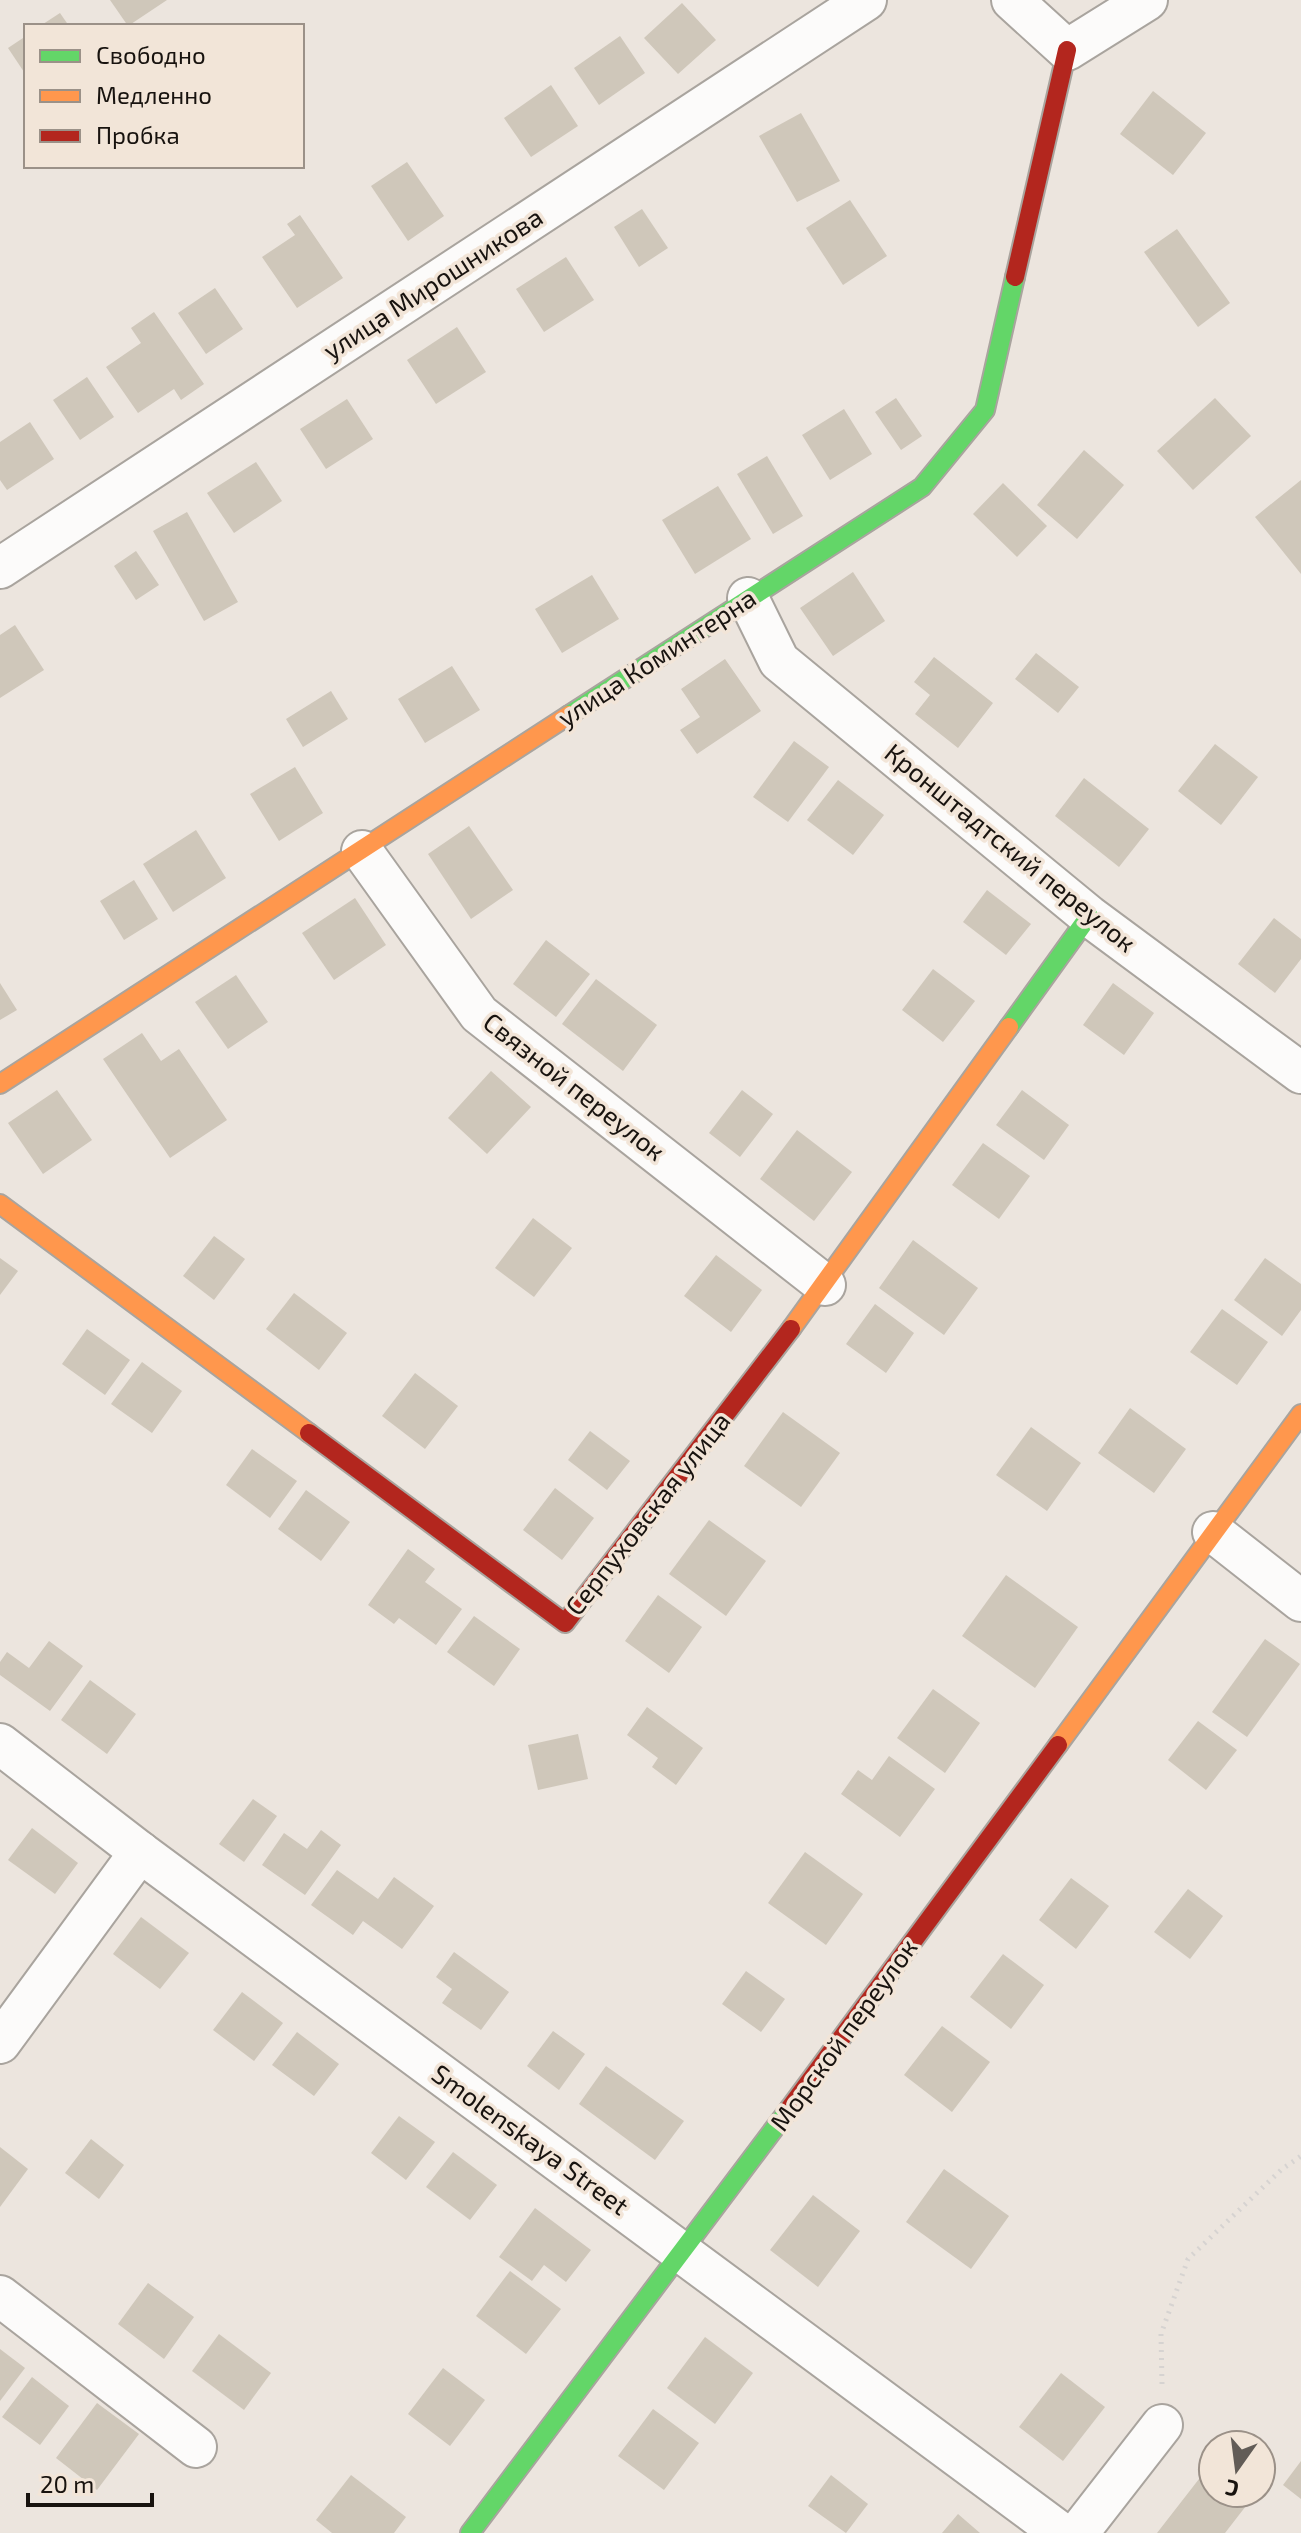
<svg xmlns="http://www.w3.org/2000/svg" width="1301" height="2533" viewBox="0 0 1301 2533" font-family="'Exo 2',sans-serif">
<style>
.building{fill:#cfc7ba}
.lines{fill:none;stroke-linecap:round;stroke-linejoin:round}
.street-casing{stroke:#a9a49e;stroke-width:44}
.fast-casing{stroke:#a9a49e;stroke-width:22}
.slow-casing{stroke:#a9a49e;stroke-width:22}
.jam-casing{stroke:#a9a49e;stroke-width:22}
.path{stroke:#d6d3d1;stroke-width:5;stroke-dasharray:2 6;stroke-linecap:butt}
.street{stroke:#fcfbfa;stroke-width:40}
.fast{stroke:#63d668;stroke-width:18}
.slow{stroke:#ff974d;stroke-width:18}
.jam{stroke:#b3261e;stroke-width:18}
.labels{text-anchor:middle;stroke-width:7;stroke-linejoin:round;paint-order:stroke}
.street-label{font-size:26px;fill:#18130f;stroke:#f2e5d8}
</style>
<rect width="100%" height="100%" fill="#ece5de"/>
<g class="building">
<path d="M110,0h57l-39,26z"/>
<path d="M682,3l34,37 -38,34 -34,-36z"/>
<path d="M60,13l9,13h-29z"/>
<path d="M26,36v39l-18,-27z"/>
<path d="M620,36l25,37 -46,32 -25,-37z"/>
<path d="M551,85l27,41 -47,31 -27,-39z"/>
<path d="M1153,91l53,42 -33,42 -53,-41z"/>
<path d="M801,113l39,68 -43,21 -38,-66z"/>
<path d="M407,162l37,54 -36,25 -37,-55z"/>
<path d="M850,200l37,56 -44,29 -37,-57z"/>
<path d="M642,209l26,39 -29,19 -25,-40z"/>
<path d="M300,215l43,63 -46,30 -35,-51 33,-22 -8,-11z"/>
<path d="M1177,229l53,74 -32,24 -54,-75z"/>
<path d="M566,257l28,43 -50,32 -28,-43z"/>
<path d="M215,288l28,41 -37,25 -28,-41z"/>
<path d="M154,312l50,72 -23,16 -7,-11 -36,24 -32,-46 35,-24 -10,-15z"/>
<path d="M457,327l29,45 -50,32 -29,-44z"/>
<path d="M87,377l27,40 -34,23 -27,-40z"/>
<path d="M896,398l26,38 -21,14 -26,-38z"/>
<path d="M1215,398l36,38 -58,54 -36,-39z"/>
<path d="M347,399l26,40 -47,30 -26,-40z"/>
<path d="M844,409l28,45 -42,26 -28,-45z"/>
<path d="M30,422l24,37 -47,31 -7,-10v-38z"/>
<path d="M1084,450l40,35 -47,54 -40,-34z"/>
<path d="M767,456l36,60 -30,18 -36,-60z"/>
<path d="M256,462l26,39 -48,32 -27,-40z"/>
<path d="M1301,480v94l-46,-57z"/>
<path d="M1003,483l44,43 -30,31 -44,-43z"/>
<path d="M718,486l33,53 -56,35 -33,-54z"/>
<path d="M187,512l51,90 -34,19 -51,-90z"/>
<path d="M136,551l23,34 -23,15 -22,-34z"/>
<path d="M853,572l32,49 -52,35 -33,-48z"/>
<path d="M592,575l27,44 -57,34 -27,-44z"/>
<path d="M15,625l29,45 -44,28v-63z"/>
<path d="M1036,653l43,34 -21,26 -43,-34z"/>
<path d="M934,657l59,46 -35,45 -43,-34 15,-19 -16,-13z"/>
<path d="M725,659l36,52 -64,43 -17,-24 20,-13 -19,-28z"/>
<path d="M452,666l28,44 -55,33 -27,-44z"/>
<path d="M331,691l17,28 -45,28 -17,-28z"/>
<path d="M794,741l35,26 -41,55 -35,-25z"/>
<path d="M1215,744l43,33 -37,48 -43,-34z"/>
<path d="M295,767l28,46 -44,28 -29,-47z"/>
<path d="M1084,778l65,51 -30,38 -64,-51z"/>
<path d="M838,780l46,35 -31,40 -46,-35z"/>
<path d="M469,826l44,64 -42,29 -43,-65z"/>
<path d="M196,830l30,48 -53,34 -30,-48z"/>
<path d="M134,880l24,39 -34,21 -24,-39z"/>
<path d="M987,890l44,34 -25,31 -43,-33z"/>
<path d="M355,898l31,47 -52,35 -32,-47z"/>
<path d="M1274,918l27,21v20l-26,34 -37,-29z"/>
<path d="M546,940l44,34 -34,43 -43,-33z"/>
<path d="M933,969l42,32 -32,41 -41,-32z"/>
<path d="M236,975l32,47 -40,27 -33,-47z"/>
<path d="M596,979l61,46 -34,46 -61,-47z"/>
<path d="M0,983l17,27 -17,10z"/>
<path d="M1113,983l41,30 -30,42 -41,-30z"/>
<path d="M142,1033l19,28 18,-12 48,71 -57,38 -67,-99z"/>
<path d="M491,1071l40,36 -44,47 -39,-36z"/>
<path d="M57,1090l35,50 -49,34 -35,-51z"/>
<path d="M742,1090l31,24 -33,43 -31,-24z"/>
<path d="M1022,1090l47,35 -25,35 -48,-35z"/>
<path d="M797,1130l55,42 -38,49 -54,-42z"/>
<path d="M983,1143l47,33 -31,43 -47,-34z"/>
<path d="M533,1218l39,30 -38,49 -39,-29z"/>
<path d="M214,1236l31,23 -31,41 -31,-24z"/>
<path d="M913,1240l65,48 -34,47 -65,-47z"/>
<path d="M716,1255l46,35 -31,42 -47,-36z"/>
<path d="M0,1258l18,13 -18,24z"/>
<path d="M1265,1258l36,26v26l-19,26 -48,-36z"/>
<path d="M294,1293l53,40 -28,37 -53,-41z"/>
<path d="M875,1304l39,29 -28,40 -40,-29z"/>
<path d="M1222,1309l46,33 -31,43 -47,-33z"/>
<path d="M87,1329l43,31 -25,35 -43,-31z"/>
<path d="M142,1362l40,29 -30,42 -41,-29z"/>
<path d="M415,1373l43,33 -33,43 -43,-33z"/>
<path d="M1130,1408l56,41 -32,44 -56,-40z"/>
<path d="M783,1412l57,41 -39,54 -57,-41z"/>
<path d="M1031,1427l50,36 -34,48 -51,-36z"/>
<path d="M590,1431l40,30 -23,29 -39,-30z"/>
<path d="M252,1449l45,32 -27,37 -44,-33z"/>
<path d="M555,1488l39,30 -32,42 -39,-30z"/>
<path d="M306,1490l44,32 -29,39 -43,-32z"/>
<path d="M709,1520l57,41 -40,55 -57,-42z"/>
<path d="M408,1549l27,20 -10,13 37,27 -26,36 -37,-27 -5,6 -26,-19z"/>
<path d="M1006,1575l72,52 -43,61 -73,-52z"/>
<path d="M658,1595l44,32 -33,46 -44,-32z"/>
<path d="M474,1616l46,33 -26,37 -47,-34z"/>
<path d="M1265,1639l35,25 -53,73 -35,-25z"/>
<path d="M49,1641l34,25 -33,45 -50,-36v-13l7,-10 22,16z"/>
<path d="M90,1680l46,34 -29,40 -46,-34z"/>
<path d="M933,1689l47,34 -35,50 -48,-35z"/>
<path d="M647,1707l56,41 -27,37 -24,-18 6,-9 -31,-23z"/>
<path d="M1198,1721l39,29 -31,40 -38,-30z"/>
<path d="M578,1734l10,45 -50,11 -10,-45z"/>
<path d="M889,1756l46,33 -35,48 -59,-43 17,-24 14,10z"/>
<path d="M253,1799l24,17 -33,46 -25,-18z"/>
<path d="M32,1828l46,35 -23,31 -47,-34z"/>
<path d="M321,1830l20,15 -36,50 -43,-30 22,-32 23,16z"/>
<path d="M805,1852l58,42 -37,51 -58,-42z"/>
<path d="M337,1870l41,29 16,-22 40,29 -32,43 -39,-28 -10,14 -42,-30z"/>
<path d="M1071,1878l38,28 -33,43 -37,-29z"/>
<path d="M1188,1889l35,27 -33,43 -36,-27z"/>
<path d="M141,1917l48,36 -29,36 -47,-35z"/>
<path d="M454,1952l55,40 -28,38 -39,-27 10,-14 -16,-12z"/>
<path d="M1003,1954l41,31 -33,44 -41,-32z"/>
<path d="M746,1971l39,28 -24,33 -39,-28z"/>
<path d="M242,1992l41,31 -29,38 -41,-31z"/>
<path d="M942,2026l48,36 -38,50 -48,-37z"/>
<path d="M553,2031l32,23 -26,36 -32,-24z"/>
<path d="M297,2032l42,32 -25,32 -42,-31z"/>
<path d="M606,2066l78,55 -29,39 -76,-56z"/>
<path d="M399,2116l36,26 -29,38 -35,-27z"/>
<path d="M91,2139l33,26 -25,34 -34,-26z"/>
<path d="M0,2147l28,22 -28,38z"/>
<path d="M453,2152l44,33 -27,35 -44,-33z"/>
<path d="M944,2169l65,47 -38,53 -65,-47z"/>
<path d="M813,2195l47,36 -42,56 -48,-37z"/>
<path d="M535,2208l56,42 -25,32 -22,-17 -12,16 -33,-24z"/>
<path d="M510,2271l51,38 -35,45 -50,-38z"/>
<path d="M148,2283l46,34 -30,42 -46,-35z"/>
<path d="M219,2334l52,39 -27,37 -52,-39z"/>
<path d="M705,2337l48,36 -38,51 -48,-36z"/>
<path d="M0,2349l25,19 -25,33z"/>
<path d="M443,2368l42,32 -35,46 -42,-32z"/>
<path d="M1061,2373l44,34 -42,54 -44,-34z"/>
<path d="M32,2377l37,29 -29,39 -38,-28z"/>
<path d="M97,2403l42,31 -42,56 -41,-32z"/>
<path d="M653,2409l46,34 -35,47 -46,-34z"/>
<path d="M1213,2461v32h43l-31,40h-68z"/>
<path d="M1301,2461v38l-18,-14z"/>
<path d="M351,2475l55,42 -12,16h-62l-16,-13z"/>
<path d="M831,2475l37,29 -22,29 -38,-27z"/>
<path d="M958,2514l22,19h-38z"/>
</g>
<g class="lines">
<g class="street-casing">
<g id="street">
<path d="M1012,0l55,50 80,-50"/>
<path d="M0,568l866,-568"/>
<path d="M748,598l31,63 310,255 212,157"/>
<path d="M362,851l117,163 346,271"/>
<path d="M1213,1532l88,69"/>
<path d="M0,1744l140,108 921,681"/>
<path d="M0,2043l140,-191"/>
<path d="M0,2296l196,151"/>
<path d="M1078,2533l84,-108"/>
</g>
</g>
<g class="fast-casing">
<g id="fast">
<path d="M569,715l353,-228 63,-77 30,-133"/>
<path d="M1009,1027l80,-111"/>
<path d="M470,2533l319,-424"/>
</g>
</g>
<g class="slow-casing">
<g id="slow">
<path d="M0,1084l569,-369"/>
<path d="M0,1204l309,229"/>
<path d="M791,1329l218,-302"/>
<path d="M1058,1745l243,-331"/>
</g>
</g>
<g class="jam-casing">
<g id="jam">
<path d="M1015,277l52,-227"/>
<path d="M309,1433l256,190 226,-294"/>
<path d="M789,2109l269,-364"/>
</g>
</g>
<path class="path" d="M1162,2384l-1,-50 27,-75 93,-89 20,-14"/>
<use href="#street" class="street"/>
<use href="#fast" class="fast"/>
<use href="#slow" class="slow"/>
<use href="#jam" class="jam"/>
</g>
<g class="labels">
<g class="street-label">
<text transform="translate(433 284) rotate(-33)" y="9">улица Мирошникова</text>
<text transform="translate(657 658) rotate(-33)" y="9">улица Коминтерна</text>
<text transform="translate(1010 848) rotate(39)" y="9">Кронштадтский переулок</text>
<text transform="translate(574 1087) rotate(38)" y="9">Связной переулок</text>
<text transform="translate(648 1514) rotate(-52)" y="9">Серпуховская улица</text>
<text transform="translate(844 2035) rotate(-54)" y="9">Морской переулок</text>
<text transform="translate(530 2140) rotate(36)" y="9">Smolenskaya Street</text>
</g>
</g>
<rect x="24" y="24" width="280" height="144" fill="#f2e5d8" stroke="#9b9188" stroke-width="2"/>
<rect x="40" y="50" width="40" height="12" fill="#63d668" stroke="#9b9188" stroke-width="2"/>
<text x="96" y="64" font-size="24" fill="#18130f">Свободно</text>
<rect x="40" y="90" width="40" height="12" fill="#ff974d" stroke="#9b9188" stroke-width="2"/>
<text x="96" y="104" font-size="24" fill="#18130f">Медленно</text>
<rect x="40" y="130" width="40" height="12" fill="#b3261e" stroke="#9b9188" stroke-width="2"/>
<text x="96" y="144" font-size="24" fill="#18130f">Пробка</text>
<g transform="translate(1237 2469) rotate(194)"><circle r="38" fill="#f2e5d8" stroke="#9b9188" stroke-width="2"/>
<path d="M0-6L14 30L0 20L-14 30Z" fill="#625c57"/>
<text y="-12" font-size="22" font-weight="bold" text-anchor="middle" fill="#18130f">С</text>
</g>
<path d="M28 2493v12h124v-12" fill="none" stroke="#18130f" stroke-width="4"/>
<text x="40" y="2493" font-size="24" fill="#18130f" stroke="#f2e5d8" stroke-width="6" paint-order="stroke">20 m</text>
</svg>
